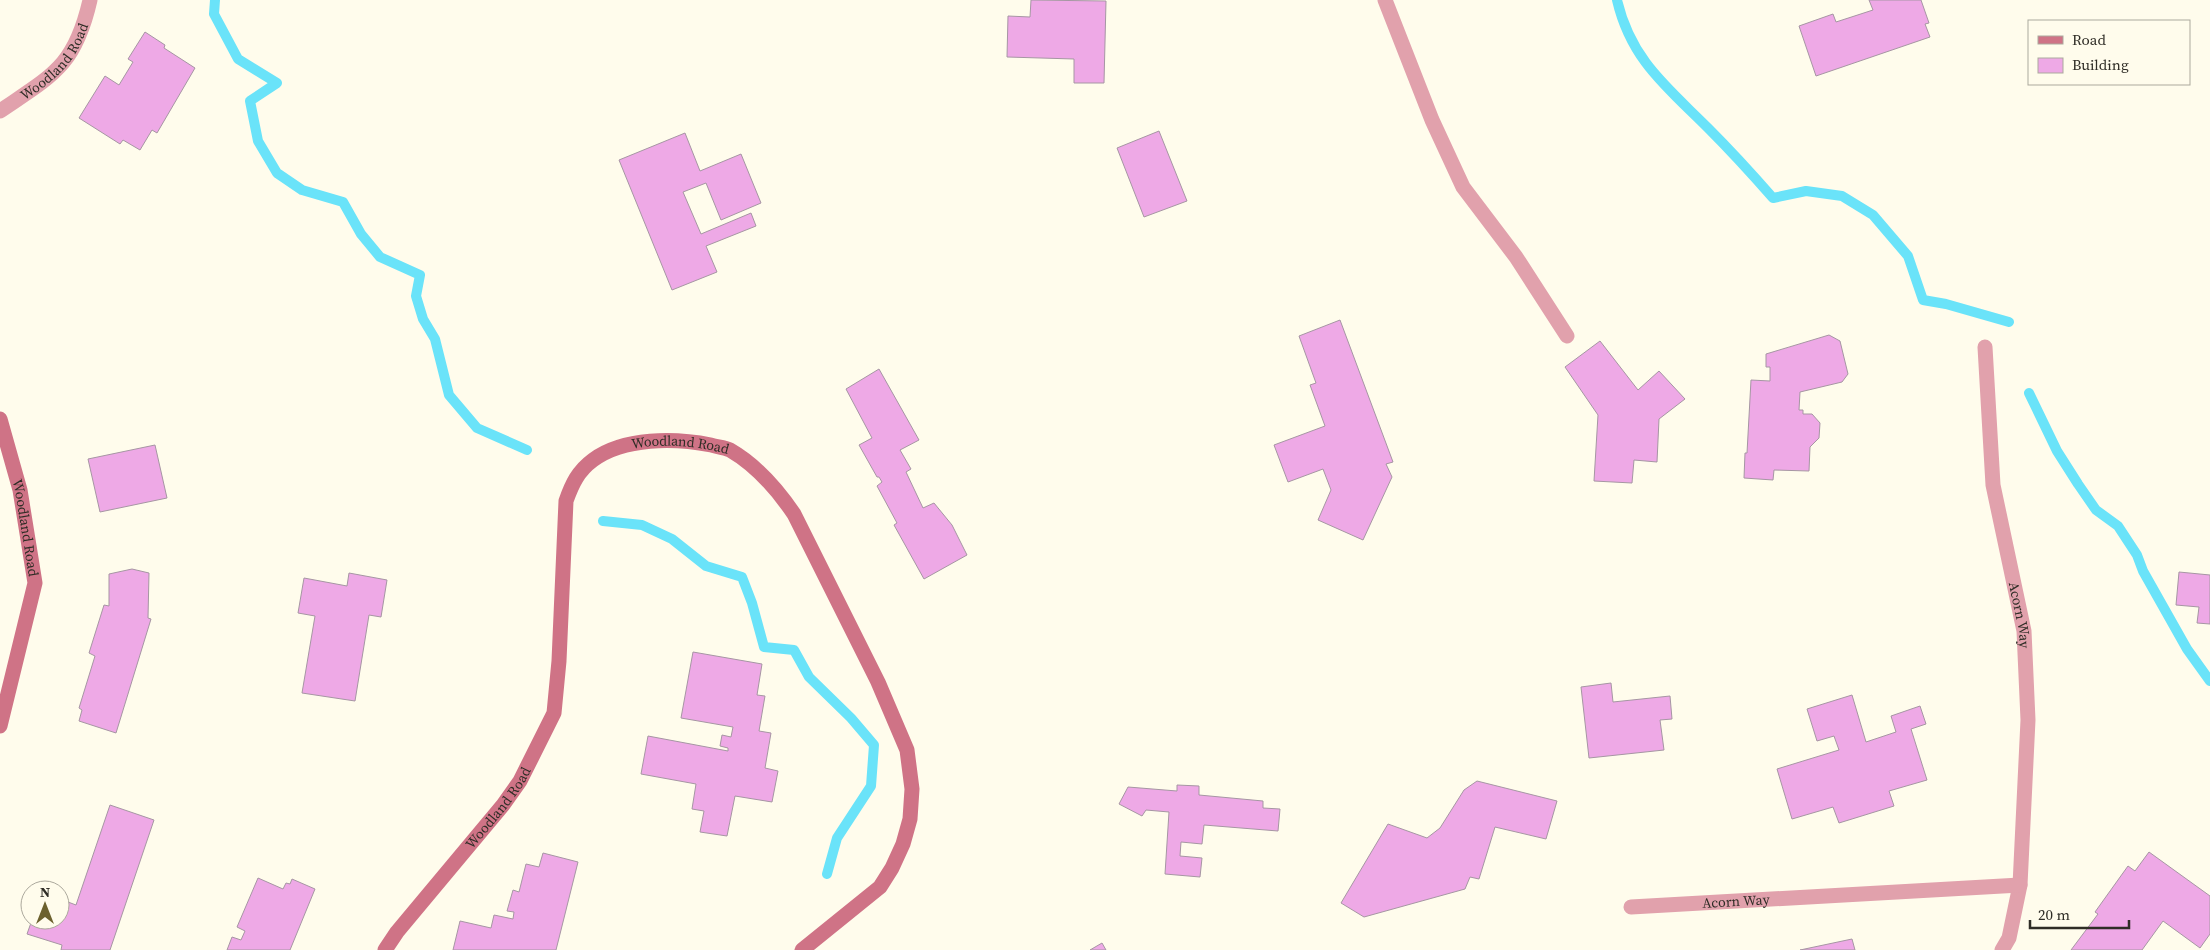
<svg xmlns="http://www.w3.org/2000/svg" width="2210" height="950" viewBox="0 0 2210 950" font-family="'Source Serif 4',serif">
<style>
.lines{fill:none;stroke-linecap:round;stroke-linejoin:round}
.stream{stroke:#6ae3f9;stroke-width:10}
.building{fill:#eea9e6;stroke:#a696a3}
.lane{stroke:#e1a1ac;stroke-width:15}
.street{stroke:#e1a1ac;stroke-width:15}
.secondary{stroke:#cf7386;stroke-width:15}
.labels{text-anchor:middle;stroke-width:4;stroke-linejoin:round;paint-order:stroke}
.street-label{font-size:14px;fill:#2f2d26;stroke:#fffcec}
</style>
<rect width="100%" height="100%" fill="#fffcec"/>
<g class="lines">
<g class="stream">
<path d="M215,0l-1,14 24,45 39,24 -27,18 8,40 19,32 25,17 41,12 18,32 19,23 40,18 -4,21 7,23 12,20 14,56 28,33 50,22"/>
<path d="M1617,0c14,60 50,87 91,128 23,23 44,46 65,70l33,-7 36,5 31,19 35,41 15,44 23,4 63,18"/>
<path d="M2029,393l28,58 21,33 18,26 22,16 19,29 6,16 44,78 23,32"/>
<path d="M603,521l39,4 30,14 34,27 36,11 10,26 12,44 30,3 15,27 42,41 23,27 -3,41 -34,52 -10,36"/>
</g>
</g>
<g class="building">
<path d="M1031,0l75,1 -2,82h-30v-24l-67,-2 1,-41 22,1z"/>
<path d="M1869,0h52l8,23 -4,1 5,13 -114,39 -17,-50 34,-12 3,8 37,-12z"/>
<path d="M145,32l20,13 -1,3 31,20 -38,65 -5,-3 -12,20 -17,-10 -3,4 -41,-26 26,-42 14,9 14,-23 -5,-3z"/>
<path d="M1159,131l28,70 -43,16 -27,-69z"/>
<path d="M685,133l15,38 41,-17 20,49 -40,17 -15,-37 -23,9 18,42 50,-21 5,13 -50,20 11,26 -45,18 -53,-130z"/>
<path d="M1340,320l53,142 -7,2 6,13 -29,63 -45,-20 13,-30 -8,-21 -35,13 -14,-37 51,-19 -15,-41 6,-2 -17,-47z"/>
<path d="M1829,335l11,6 8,33 -6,8 -42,10 -1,18h4v4h9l8,9 -1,15 -9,9 -1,24 -35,-1 -1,10 -29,-2 1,-25h2l4,-73 19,1v-14h-4v-13z"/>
<path d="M1600,341l38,49 21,-19 26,28 -26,20 -2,43 -23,-2 -2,23 -38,-2 4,-66 -33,-48z"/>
<path d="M879,369l40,71 -19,10 11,19 -5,3 17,36 11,-5 18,22 15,30 -43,24 -30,-54 3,-2 -20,-37 5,-4 -3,-5h-2l-18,-32 13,-7 -26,-49z"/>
<path d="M155,445l12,53 -67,14 -12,-53z"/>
<path d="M132,569l17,4 -1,45 3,1 -35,114 -37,-12 3,-11 -3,-2 16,-52 -6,-3 15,-48 5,1v-32z"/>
<path d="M2179,572l31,3v49l-13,-1 2,-16 -23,-2z"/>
<path d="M349,573l38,7 -6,37 -12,-2 -14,86 -53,-8 13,-77 -17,-3 6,-35 43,8z"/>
<path d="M693,652l69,12 -5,31 8,1 -6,35 12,2 -6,35 13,3 -6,31 -37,-6 -8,40 -27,-4 4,-21 -12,-2 4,-25 -55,-10 7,-38 80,15v-3l-8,-2 2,-11 9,2 2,-10 -52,-9z"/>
<path d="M1611,683l2,19 57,-6 2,23 -12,1 4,30 -75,8 -8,-71z"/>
<path d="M1852,695l14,47 30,-10 -5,-16 29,-10 6,18 -15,5 16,51 -38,11 5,15 -55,17 -6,-16 -41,12 -15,-50 62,-19 -5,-14 -17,5 -10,-32z"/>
<path d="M1477,781l80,20 -11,38 -51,-12 -16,52 -9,-2 -5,12 -101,28 -23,-14 47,-79 39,14 13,-10 24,-38z"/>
<path d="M1177,785l22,1v9l64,6v7l17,1 -2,22 -74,-6 -2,19 -21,-2 -1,14 22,2 -2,19 -35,-3 4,-62 -23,-2 -4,6 -23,-12 9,-17 49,4z"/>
<path d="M110,805l44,15 -44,130h-49l1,-5 -35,-11 5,-14h28v-21l16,6z"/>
<path d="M2149,852l61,44v38l-10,14 -37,-27 -21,29h-71l27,-36 -3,-2 33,-46 7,5z"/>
<path d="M543,853l35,9 -22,88h-103l7,-29 31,7 3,-13 19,4 1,-7 -7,-1 6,-21 6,2 7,-28 13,3z"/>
<path d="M258,878l25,11 3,-6 4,1 2,-5 23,10 -25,61h-63l5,-13 9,3 4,-9 -8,-4z"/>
<path d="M1852,939l3,11h-55z"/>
<path d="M1102,943l4,7h-16z"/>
</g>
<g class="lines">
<g class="lane">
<path d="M1385,0l47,120 31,67 53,70 51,79"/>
<path id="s1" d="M0,111c53,-36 75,-45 90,-111"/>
</g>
<g class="street">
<path id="s2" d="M1985,347l8,138 31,146 4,89 -8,165 -11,53 -7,12"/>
<path id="s3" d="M1631,907l389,-22"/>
</g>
<g class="secondary">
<path id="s4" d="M0,419l20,71 15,93 -35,143"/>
<path id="s5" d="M385,950l12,-18 106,-127 17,-24 34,-68 5,-52 7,-160c6,-17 12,-30 27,-41 31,-23 82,-22 118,-15 6,2 13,2 19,5 26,15 47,39 64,64l84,168 29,68 5,39 -2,30 -7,25 -11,24 -12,19 -78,63"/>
</g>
</g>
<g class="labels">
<g class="street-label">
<text dy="5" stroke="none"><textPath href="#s1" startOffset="75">Woodland Road</textPath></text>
<text dy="5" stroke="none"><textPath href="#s5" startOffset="646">Woodland Road</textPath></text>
<text dy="5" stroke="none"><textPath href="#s4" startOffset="112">Woodland Road</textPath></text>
<text dy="5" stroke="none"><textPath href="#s2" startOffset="271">Acorn Way</textPath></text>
<text dy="5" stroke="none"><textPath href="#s5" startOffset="182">Woodland Road</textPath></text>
<text dy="5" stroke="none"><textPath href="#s3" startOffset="105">Acorn Way</textPath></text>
</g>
</g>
<rect x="2028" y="20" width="162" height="65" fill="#fffcec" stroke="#aca99d"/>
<rect x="2038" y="36" width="25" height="8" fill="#cf7386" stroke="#aca99d"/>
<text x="2072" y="45" font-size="15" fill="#2f2d26">Road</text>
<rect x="2038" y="58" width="25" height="15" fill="#eea9e6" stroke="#aca99d"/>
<text x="2072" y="70" font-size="15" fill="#2f2d26">Building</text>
<g transform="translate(45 905)"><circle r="24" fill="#fffcec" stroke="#aca99d"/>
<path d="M0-4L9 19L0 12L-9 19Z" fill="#6c612e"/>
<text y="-8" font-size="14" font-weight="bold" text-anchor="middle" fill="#2f2d26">N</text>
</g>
<path d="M2030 920v8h99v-8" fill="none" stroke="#2f2d26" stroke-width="2.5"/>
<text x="2038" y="920" font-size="15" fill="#2f2d26" stroke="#fffcec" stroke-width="4" paint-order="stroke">20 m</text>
</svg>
